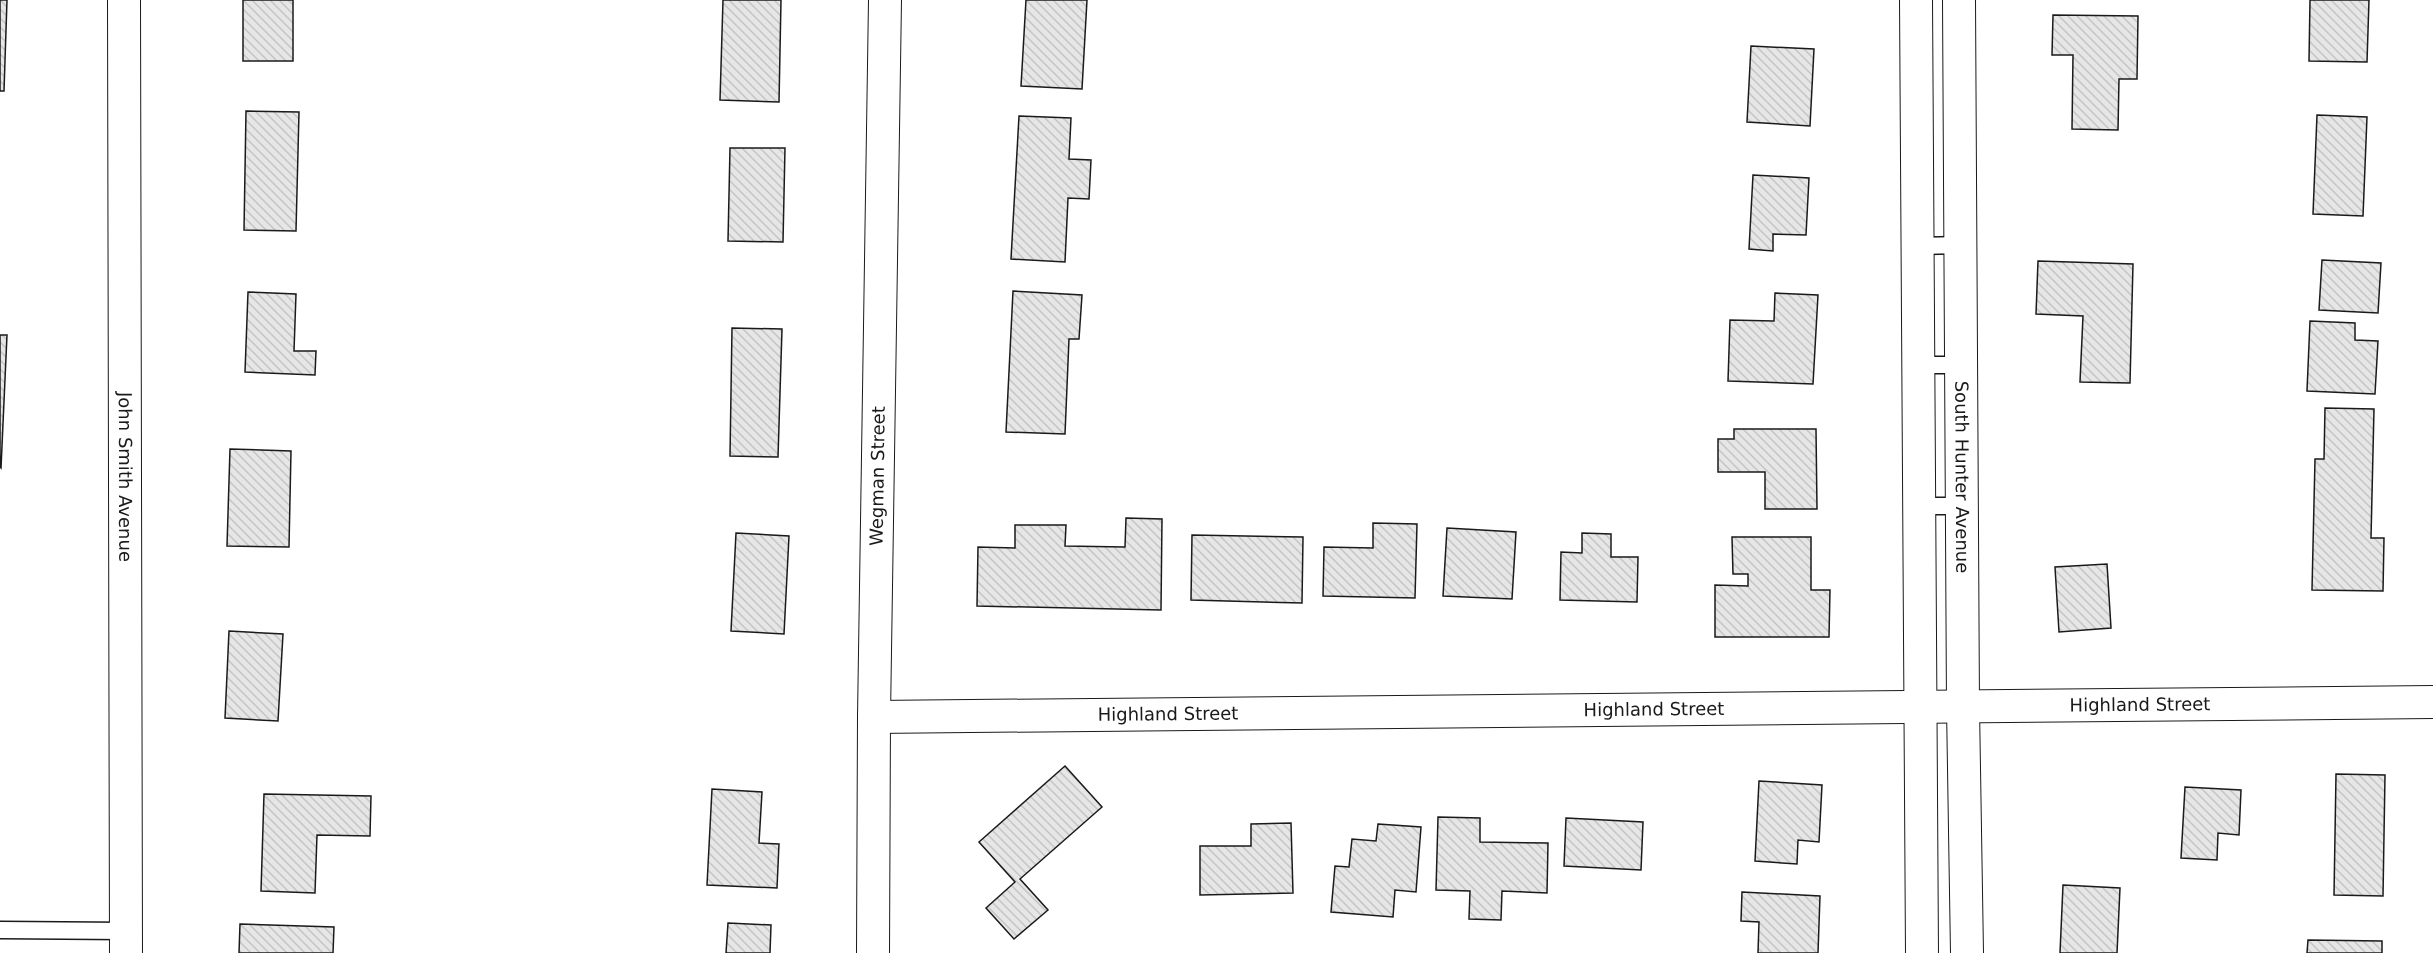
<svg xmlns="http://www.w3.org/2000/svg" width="2433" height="953" viewBox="0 0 2433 953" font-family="'DejaVu Sans',sans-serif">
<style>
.building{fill:url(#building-back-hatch);stroke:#1a1a1a;stroke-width:1.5}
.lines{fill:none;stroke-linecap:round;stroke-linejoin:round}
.service-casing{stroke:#1a1a1a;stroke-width:19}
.minor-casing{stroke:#1a1a1a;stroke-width:34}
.service{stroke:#fff;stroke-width:16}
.minor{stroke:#fff;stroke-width:32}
.labels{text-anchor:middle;stroke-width:4.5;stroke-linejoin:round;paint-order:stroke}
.street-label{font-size:18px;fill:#1a1a1a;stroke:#fff}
</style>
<defs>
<pattern id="building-back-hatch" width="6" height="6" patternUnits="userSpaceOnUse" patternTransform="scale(1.5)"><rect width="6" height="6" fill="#e6e6e6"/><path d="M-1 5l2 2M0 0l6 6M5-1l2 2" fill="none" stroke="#c5c5c5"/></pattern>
</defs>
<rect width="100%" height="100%" fill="#fff"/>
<g class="building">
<path d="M0,0h7l-3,91h-4z"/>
<rect x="243" y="0" width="50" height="61"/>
<path d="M723,0h58l-2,102 -59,-2z"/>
<path d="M1026,0h61l-5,89 -61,-3z"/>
<path d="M2310,0h59l-2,62 -58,-1z"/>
<path d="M2053,15l85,1 -1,63h-18l-1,51 -46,-1 1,-74h-21z"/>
<path d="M1751,46l63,3 -4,77 -63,-4z"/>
<path d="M246,111l53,1 -3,119 -52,-1z"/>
<path d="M2317,115l50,2 -4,99 -50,-2z"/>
<path d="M1019,116l52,2 -2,41 22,1 -2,39 -21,-1 -3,64 -54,-3z"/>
<path d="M730,148h55l-2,94 -55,-1z"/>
<path d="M1753,175l56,3 -3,57 -33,-1v17l-24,-2z"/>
<path d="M2322,260l59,3 -3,50 -59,-3z"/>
<path d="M2038,261l95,3 -3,119 -50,-1 3,-66 -47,-2z"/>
<path d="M1013,291l69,4 -3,44h-10l-4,95 -59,-2z"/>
<path d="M248,292l48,2 -2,57h22l-1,24 -70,-3z"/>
<path d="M1775,293l43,2 -5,89 -85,-3 2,-61 44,1z"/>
<path d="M2310,321l45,2v17l23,1 -3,53 -68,-3z"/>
<path d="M732,328l50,1 -4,128 -48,-1z"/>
<path d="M0,335h7l-6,133 -1,-1z"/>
<path d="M2325,408l49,1 -3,129h13l-1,53 -71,-1 3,-131h9z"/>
<path d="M1734,429h82l1,80h-52v-37h-47v-33h16z"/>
<path d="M230,449l61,2 -2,96 -62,-1z"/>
<path d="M1126,518l36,1 -1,91 -184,-4 1,-59 37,1v-23h51l-1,21 60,1z"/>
<path d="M1373,523l44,1 -2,74 -92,-2 1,-49 49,1z"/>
<path d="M1447,528l69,4 -4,67 -69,-3z"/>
<path d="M736,533l53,3 -5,98 -53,-3z"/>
<path d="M1582,533l29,1v23h27l-1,45 -77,-2 1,-48 21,1z"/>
<path d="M1192,535l111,2 -1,66 -111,-3z"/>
<path d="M1732,537h79v53h19l-1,47h-114v-52l33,1v-12h-15z"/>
<path d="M2107,564l4,64 -52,4 -4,-65z"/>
<path d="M229,631l54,3 -5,87 -53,-3z"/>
<path d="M1065,766l37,41 -82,72 28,31 -34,29 -28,-31 29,-26 -36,-40z"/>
<path d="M2336,774l49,1 -2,121 -49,-1z"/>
<path d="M1759,781l63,4 -3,57 -21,-2 -1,24 -42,-3z"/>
<path d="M2185,787l56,3 -2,45 -21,-2 -1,27 -36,-2z"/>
<path d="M712,789l50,3 -3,51 20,1 -2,44 -70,-3z"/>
<path d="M264,794l107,2 -1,40 -53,-1 -2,58 -54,-2z"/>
<path d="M1438,817l42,1v24l68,1 -1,50 -45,-2 -1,29 -32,-1 1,-28 -34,-1z"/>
<path d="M1566,818l77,4 -2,48 -77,-4z"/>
<path d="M1291,823l2,70 -93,2v-49h51v-22z"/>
<path d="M1378,824l43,3 -5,65 -21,-2 -2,27 -62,-5 4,-46 14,1 3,-28 24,2z"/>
<path d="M2063,885l57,3 -3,65h-57z"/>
<path d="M1742,892l78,4 -2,57h-60l1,-31 -18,-1z"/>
<path d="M728,923l43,2 -1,28h-44z"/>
<path d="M240,924l94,3 -1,26h-94z"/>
<path d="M2308,940l74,1v12h-75z"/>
</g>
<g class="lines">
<g class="service-casing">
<g id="service">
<path d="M1918,246l43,-1"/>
<path d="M1919,365h43"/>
<path d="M1920,506h42"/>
<path d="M0,930l126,1"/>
</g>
</g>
<g class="minor-casing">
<g id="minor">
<path id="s1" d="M124,0l2,953"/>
<path d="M1916,0l6,953"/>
<path id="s2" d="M1959,0l4,707 4,246"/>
<path id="s3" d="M874,717l1559,-15"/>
<path id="s4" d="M873,953l1,-236 11,-717"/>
</g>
</g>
<use href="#service" class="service"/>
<use href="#minor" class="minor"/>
</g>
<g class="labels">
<g class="street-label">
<text dy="6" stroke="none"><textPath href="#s1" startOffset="477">John Smith Avenue</textPath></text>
<text dy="6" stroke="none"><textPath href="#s4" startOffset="477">Wegman Street</textPath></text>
<text dy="6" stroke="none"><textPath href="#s2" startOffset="477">South Hunter Avenue</textPath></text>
<text dy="6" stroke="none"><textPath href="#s3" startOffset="1266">Highland Street</textPath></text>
<text dy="6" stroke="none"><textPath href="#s3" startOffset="780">Highland Street</textPath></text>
<text dy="6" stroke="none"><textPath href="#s3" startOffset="294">Highland Street</textPath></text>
</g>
</g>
</svg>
